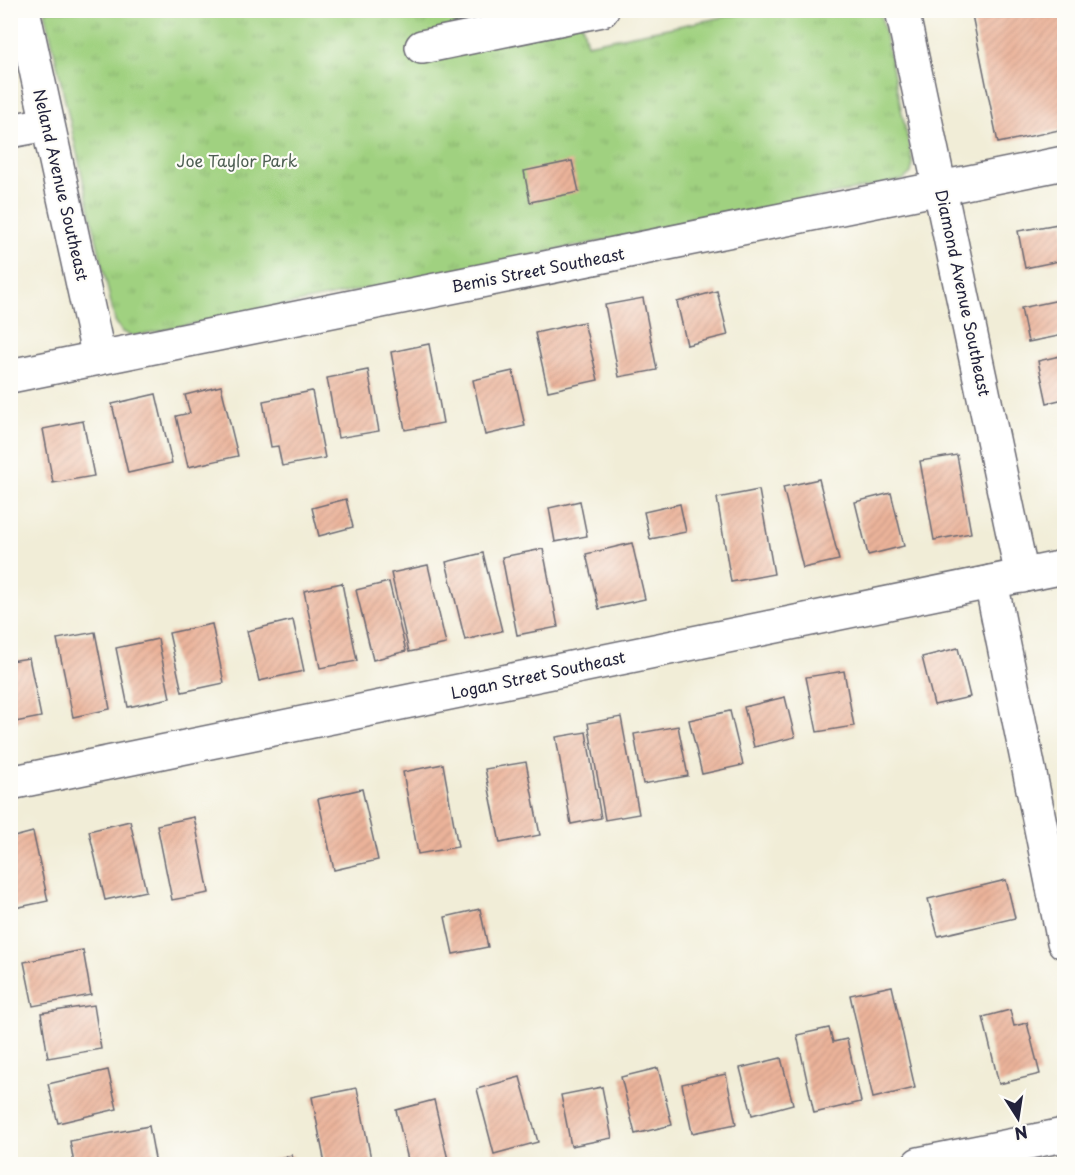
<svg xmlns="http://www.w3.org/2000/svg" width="1075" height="1175" viewBox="0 0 1075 1175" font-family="'Playpen Sans',sans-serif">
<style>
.park{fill:url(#park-tufts);stroke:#617a5e;stroke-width:1.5}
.building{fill:url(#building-hatch)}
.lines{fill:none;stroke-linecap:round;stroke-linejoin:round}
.street-casing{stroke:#6a6972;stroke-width:36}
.street{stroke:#fff;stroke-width:33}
.labels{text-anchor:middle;stroke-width:4.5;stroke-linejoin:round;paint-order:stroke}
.park-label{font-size:16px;fill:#4e5f53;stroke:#fdfcf7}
.street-label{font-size:16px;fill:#22223b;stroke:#fdfcf7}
</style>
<defs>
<pattern id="park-tufts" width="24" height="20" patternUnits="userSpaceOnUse" patternTransform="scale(1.5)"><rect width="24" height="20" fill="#a0d180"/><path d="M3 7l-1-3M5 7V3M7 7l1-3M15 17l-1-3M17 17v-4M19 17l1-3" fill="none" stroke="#8ab370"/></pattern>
<pattern id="building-hatch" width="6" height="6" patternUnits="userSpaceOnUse" patternTransform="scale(1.5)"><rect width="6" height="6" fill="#ebb39a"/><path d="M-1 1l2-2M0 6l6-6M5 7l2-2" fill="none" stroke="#c99a86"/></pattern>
</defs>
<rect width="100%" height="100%" fill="#fdfcf7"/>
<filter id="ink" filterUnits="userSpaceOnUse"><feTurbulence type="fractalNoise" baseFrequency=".0167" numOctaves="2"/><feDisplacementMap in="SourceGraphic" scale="12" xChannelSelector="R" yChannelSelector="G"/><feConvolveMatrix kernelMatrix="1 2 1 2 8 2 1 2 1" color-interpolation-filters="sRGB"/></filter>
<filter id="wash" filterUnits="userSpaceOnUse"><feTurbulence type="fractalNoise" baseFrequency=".008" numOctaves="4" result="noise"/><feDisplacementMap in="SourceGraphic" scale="24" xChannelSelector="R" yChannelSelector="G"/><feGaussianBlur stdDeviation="1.35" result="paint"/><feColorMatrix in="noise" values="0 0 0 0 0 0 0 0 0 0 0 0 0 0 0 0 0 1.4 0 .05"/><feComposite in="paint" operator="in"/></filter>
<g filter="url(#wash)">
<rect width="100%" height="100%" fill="#f1edd7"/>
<path class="park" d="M45,11h534l8,33 167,-33h126l33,153 -2,9 -8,7 -769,156 -12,-4 -7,-11z"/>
<g id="blocks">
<g class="building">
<path d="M971,10h93v119l-66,14z"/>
<path d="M572,161l7,31 -49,10 -6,-31z"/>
<path d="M1064,223v37l-39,8 -7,-37z"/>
<path d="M10,253l8,28 -8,2z"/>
<path d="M717,291l11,44 -41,10 -10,-43z"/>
<path d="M643,298l14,72 -38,7 -14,-72z"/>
<path d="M1064,299v36l-36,7 -7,-34z"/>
<path d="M584,322l14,58 -50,11 -13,-58z"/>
<path d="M429,344l14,79 -38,7 -14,-78z"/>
<path d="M1064,355v44l-17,4 -9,-42z"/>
<path d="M368,370l11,61 -41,7 -11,-60z"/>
<path d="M513,371l12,55 -40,9 -12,-55z"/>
<path d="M221,386l17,70 -50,11 -12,-51 14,-3 -5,-18z"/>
<path d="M312,391l13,67 -43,8 -4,-20 -7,1 -8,-46z"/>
<path d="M156,394l16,69 -44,10 -16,-69z"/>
<path d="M83,421l11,55 -41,7 -10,-54z"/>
<path d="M957,455l14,78 -37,7 -14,-79z"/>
<path d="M819,479l20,81 -36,8 -20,-81z"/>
<path d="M759,490l15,84 -43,8 -14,-84z"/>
<path d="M891,493l13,53 -36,9 -13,-53z"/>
<path d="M346,499l7,28 -34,9 -7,-28z"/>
<path d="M580,501l7,35 -32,6 -6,-34z"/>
<path d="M680,504l6,28 -36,7 -6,-27z"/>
<path d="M632,543l13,56 -46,10 -13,-55z"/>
<path d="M543,549l15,78 -41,8 -15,-78z"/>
<path d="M483,553l19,78 -37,9 -19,-78z"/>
<path d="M428,565l18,79 -37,8 -18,-79z"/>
<path d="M389,582l17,69 -33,9 -17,-70z"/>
<path d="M342,583l15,78 -37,7 -16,-77z"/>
<path d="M293,620l11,51 -45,10 -12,-50z"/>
<path d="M212,624l12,59 -42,9 -13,-59z"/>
<path d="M95,632l15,77 -37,8 -16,-78z"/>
<path d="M158,639l12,59 -42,9 -12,-59z"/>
<path d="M958,648l12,49 -36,8 -12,-48z"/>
<path d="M29,658l12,59 -31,6v-62z"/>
<path d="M844,671l10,55 -37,6 -11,-55z"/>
<path d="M785,697l10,40 -41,10 -10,-40z"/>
<path d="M730,711l13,54 -41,9 -13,-54z"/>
<path d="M621,717l18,97 -34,6 -17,-97z"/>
<path d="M678,726l10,50 -45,8 -9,-50z"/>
<path d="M586,732l15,86 -30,6 -15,-87z"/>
<path d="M526,762l14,73 -40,8 -15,-74z"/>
<path d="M443,764l15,83 -40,7 -15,-82z"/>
<path d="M362,789l16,71 -44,10 -16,-71z"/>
<path d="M194,817l15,76 -37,7 -15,-75z"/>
<path d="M130,821l16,70 -41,9 -16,-69z"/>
<path d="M33,832l15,69 -38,8v-71z"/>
<path d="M1006,880l9,38 -77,18 -10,-37z"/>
<path d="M480,909l8,38 -35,7 -8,-37z"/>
<path d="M83,950l8,45 -58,11 -9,-44z"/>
<path d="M892,986l23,102 -42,10 -23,-103z"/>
<path d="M94,1005l7,44 -53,9 -7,-45z"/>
<path d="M1010,1010l4,16 13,-3 13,51 -41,10 -16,-67z"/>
<path d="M829,1028l4,14 14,-3 14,63 -47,11 -17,-78z"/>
<path d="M781,1058l12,46 -41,11 -12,-47z"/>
<path d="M658,1068l14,57 -37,9 -14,-57z"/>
<path d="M108,1070l9,39 -59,14 -10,-39z"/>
<path d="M726,1074l10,50 -44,9 -10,-49z"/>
<path d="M520,1077l18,65 -44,12 -17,-65z"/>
<path d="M602,1087l10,51 -41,8 -10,-51z"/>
<path d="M357,1088l15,76h-47l-13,-67z"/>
<path d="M434,1100l15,64h-40l-13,-54z"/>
<path d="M149,1126l7,38h-82l-4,-23z"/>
<path d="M292,1155l2,9h-38z"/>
</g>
</g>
</g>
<g filter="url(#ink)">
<use href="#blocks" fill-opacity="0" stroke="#6a6972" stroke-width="1.5"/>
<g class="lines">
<g class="street-casing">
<g id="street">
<path d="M23,10l76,348"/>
<path d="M902,10l120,566"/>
<path d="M422,47l180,-37"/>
<path d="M10,131l37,-7"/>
<path d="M10,376l1054,-213"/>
<path d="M991,582l73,360"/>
<path d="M10,783l1054,-216"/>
<path d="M919,1164l145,-29"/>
</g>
</g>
<use href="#street" class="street"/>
</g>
</g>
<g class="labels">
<g class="park-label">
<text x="237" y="167">Joe Taylor Park</text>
</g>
<g class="street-label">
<text transform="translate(61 185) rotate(77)" y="6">Neland Avenue Southeast</text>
<text transform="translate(538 270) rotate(-11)" y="6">Bemis Street Southeast</text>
<text transform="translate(963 293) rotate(78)" y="6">Diamond Avenue Southeast</text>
<text transform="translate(538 675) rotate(-12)" y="6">Logan Street Southeast</text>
</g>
</g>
<rect width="1075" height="1175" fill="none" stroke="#fdfcf7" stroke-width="36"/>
<g transform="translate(1018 1118) rotate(168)" stroke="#fdfcf7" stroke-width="4.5" paint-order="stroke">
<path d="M0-4.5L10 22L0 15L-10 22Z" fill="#22223b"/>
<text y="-9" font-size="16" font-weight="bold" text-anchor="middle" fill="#22223b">N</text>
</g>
</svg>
